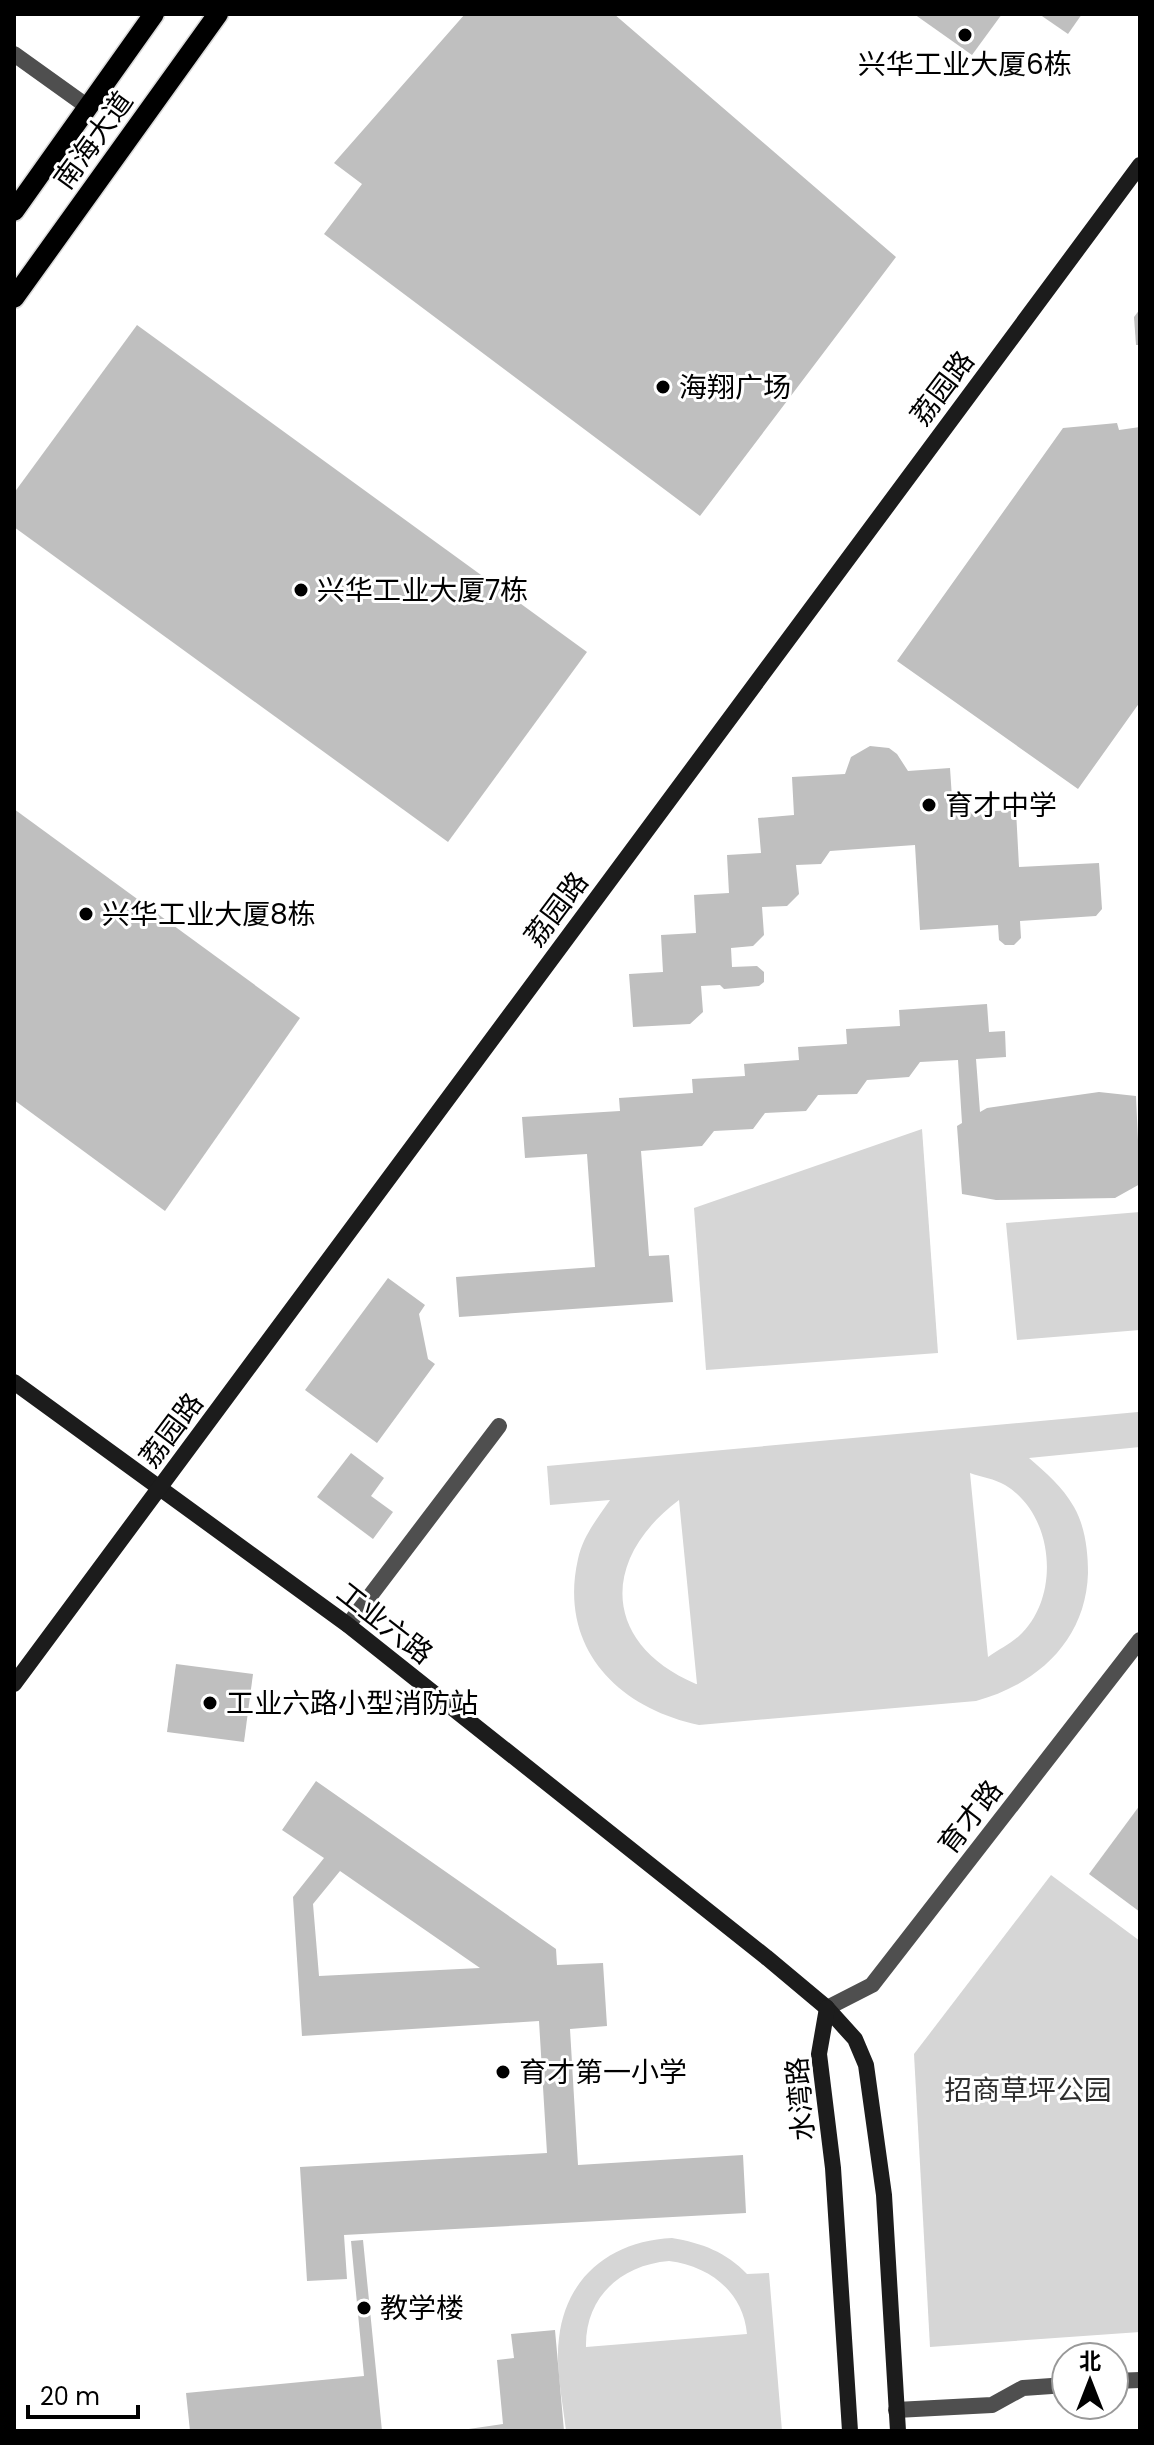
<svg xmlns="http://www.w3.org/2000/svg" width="1154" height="2445" viewBox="0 0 1154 2445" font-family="Poppins,'Noto Sans SC',sans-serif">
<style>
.green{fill:#d6d6d6;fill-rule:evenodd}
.building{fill:#bfbfbf;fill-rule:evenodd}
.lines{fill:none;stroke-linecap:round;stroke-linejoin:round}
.primary-casing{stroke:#dbdbdb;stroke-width:23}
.lane{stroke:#4f4f4f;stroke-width:16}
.street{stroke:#4f4f4f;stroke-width:16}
.secondary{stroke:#1c1c1c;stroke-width:16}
.primary{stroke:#000;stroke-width:20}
.poi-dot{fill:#000;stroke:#fff;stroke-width:3}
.labels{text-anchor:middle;stroke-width:6;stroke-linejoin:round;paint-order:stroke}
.poi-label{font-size:28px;fill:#000;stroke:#fff;text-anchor:start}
.street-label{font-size:28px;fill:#000;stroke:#fff}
.park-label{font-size:28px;fill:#2d2d2d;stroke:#fff}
</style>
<rect width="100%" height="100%" fill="#fff"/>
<g class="green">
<path d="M922,1129l16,224 -232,17 -12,-162z"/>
<path d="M1140,1212v118l-123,10 -11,-117z"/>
<path d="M1138,1412l2,35 -111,11c17,15 33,28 45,49 11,19 14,44 14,66 -2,67 -50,111 -112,128l-277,24c-82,-17 -141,-78 -121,-166 5,-23 19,-40 32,-59l-60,5 -3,-39zM970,1473c11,4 25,6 35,12 50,30 56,113 14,151 -9,8 -21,14 -31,21zM679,1500l18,184h-1c-94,-40 -96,-125 -17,-184z"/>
<path d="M1051,1875l89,66v391l-210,15 -16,-293z"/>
<path d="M672,2238c30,5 54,14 75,36l22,-1 13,158h-216c-3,-29 -11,-64 -7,-93 7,-62 53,-97 113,-100zM669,2261c40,5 74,30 78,73l-161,13c-1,-50 35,-82 83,-86z"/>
</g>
<g class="building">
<path d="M465,14h149l282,243 -196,259 -376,-282 38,-50 -28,-21z"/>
<path d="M914,14h88l-30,41z"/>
<path d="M1039,14h43l-14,20z"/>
<path d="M1140,309v36h-4l-2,-28z"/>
<path d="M137,325l450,327 -139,190 -434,-315v-34z"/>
<path d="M1117,423l2,7 21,-3v275l-62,87 -181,-128 166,-233z"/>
<path d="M870,746l19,2 8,6 11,17 42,-3 3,45 63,-3 3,57 80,-4 3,46 -6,7 -76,5 1,17 -7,7h-9l-6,-5 -1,-15 -78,5 -5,-85 -85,6 -9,13 -25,1 3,29 -12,12 -25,1 2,28 -11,11 -22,2 1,19 25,-1 7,6v10l-5,4 -35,3 -4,-4 -19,1 2,26 -13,12 -57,3 -4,-53 34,-2 -2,-37 35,-2 -2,-38 35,-2 -2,-38 34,-2 -3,-35 36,-3 -2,-38 53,-3 6,-17z"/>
<path d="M14,809l286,209 -135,193 -151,-111z"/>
<path d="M987,1004l2,28 16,-1 1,26 -30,2 4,53 7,-4 112,-16 37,4 4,88 -25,14 -119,2 -34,-6 -5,-68 5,-3 -4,-63 -38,2 -11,15 -42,3 -10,14 -39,1 -12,16 -41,2 -12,16 -39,2 -12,15 -61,5 8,105 20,-1 4,47 -214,15 -3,-40 139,-10 -8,-113 -62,4 -3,-41 98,-6 -1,-13 74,-5 -1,-14 53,-3 -1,-12 55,-4 -1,-13 49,-3 -1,-15 54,-3 -1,-16z"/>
<path d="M388,1278l37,27 -6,9 9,45 7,5 -58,79 -72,-53z"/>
<path d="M351,1453l33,25 -13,18 22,16 -20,27 -56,-42z"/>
<path d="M176,1664l77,10 -9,68 -77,-10z"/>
<path d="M316,1781l240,168 1,16 46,-2 4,63 -37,3 8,136 165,-10 3,58 -402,22 3,44 -40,2 -7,-114 247,-14 -8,-132 -237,15 -9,-139 31,-39 -42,-28zM340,1871l140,97 -161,8 -6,-72z"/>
<path d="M1140,1805v107l-51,-38z"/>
<path d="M363,2240l19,191h-192l-4,-38 178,-17 -13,-135z"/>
<path d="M555,2330l9,101h-109l48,-7 -6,-64 17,-2 -3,-24z"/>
</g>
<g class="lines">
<g class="primary-casing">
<g id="primary">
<path d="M14,211l140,-197"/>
<path d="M14,298l204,-284"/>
</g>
</g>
<g class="lane">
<path d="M348,1625l151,-199"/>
<path d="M1114,2381l26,-1"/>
<path d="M896,2410l96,-5 31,-17 43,-3"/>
</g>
<g class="street">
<path d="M14,54l74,53"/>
<path d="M827,2008l45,-23 268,-345"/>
</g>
<g class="secondary">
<path d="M14,1382l334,243 418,332 61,51 28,31 11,26 18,130 14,236"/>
<path d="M14,1684l1126,-1519"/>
<path d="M827,2008l-8,46 14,114 17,263"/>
</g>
<use href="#primary" class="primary"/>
</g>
<g class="poi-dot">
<circle cx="965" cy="35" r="8"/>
<circle cx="663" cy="387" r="8"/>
<circle cx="301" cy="590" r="8"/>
<circle cx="929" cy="805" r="8"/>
<circle cx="86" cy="914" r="8"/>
<circle cx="210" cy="1703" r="8"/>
<circle cx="503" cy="2072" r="8"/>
<circle cx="364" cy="2308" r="8"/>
</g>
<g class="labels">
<g class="poi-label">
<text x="965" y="74" text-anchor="middle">兴华工业大厦6栋</text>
<text x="679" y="397">海翔广场</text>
<text x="317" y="600">兴华工业大厦7栋</text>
<text x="945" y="815">育才中学</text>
<text x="102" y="924">兴华工业大厦8栋</text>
<text x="226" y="1713">工业六路小型消防站</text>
<text x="519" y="2082">育才第一小学</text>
<text x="380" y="2318">教学楼</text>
</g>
<g class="street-label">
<text transform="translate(93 140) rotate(-54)" y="10">南海大道</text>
<text transform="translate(942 388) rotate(-53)" y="10">荔园路</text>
<text transform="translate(556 909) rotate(-53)" y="10">荔园路</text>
<text transform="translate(171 1430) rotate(-53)" y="10">荔园路</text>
<text transform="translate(385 1623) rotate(38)" y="10">工业六路</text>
<text transform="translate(970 1817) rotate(-52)" y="10">育才路</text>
<text transform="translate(800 2099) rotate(-95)" y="10">水湾路</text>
</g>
<g class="park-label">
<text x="1028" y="2100">招商草坪公园</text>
</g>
</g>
<rect width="1154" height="2445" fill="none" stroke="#000000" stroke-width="32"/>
<g transform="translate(1090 2381)"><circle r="38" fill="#ffffff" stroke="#999999" stroke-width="2"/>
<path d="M0-6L14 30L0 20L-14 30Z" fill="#000000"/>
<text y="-12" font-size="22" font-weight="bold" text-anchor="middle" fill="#000000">北</text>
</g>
<path d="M28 2405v12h110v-12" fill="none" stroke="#000000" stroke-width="4"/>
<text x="40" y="2405" font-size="24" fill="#000000" stroke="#ffffff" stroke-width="6" paint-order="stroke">20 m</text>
</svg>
